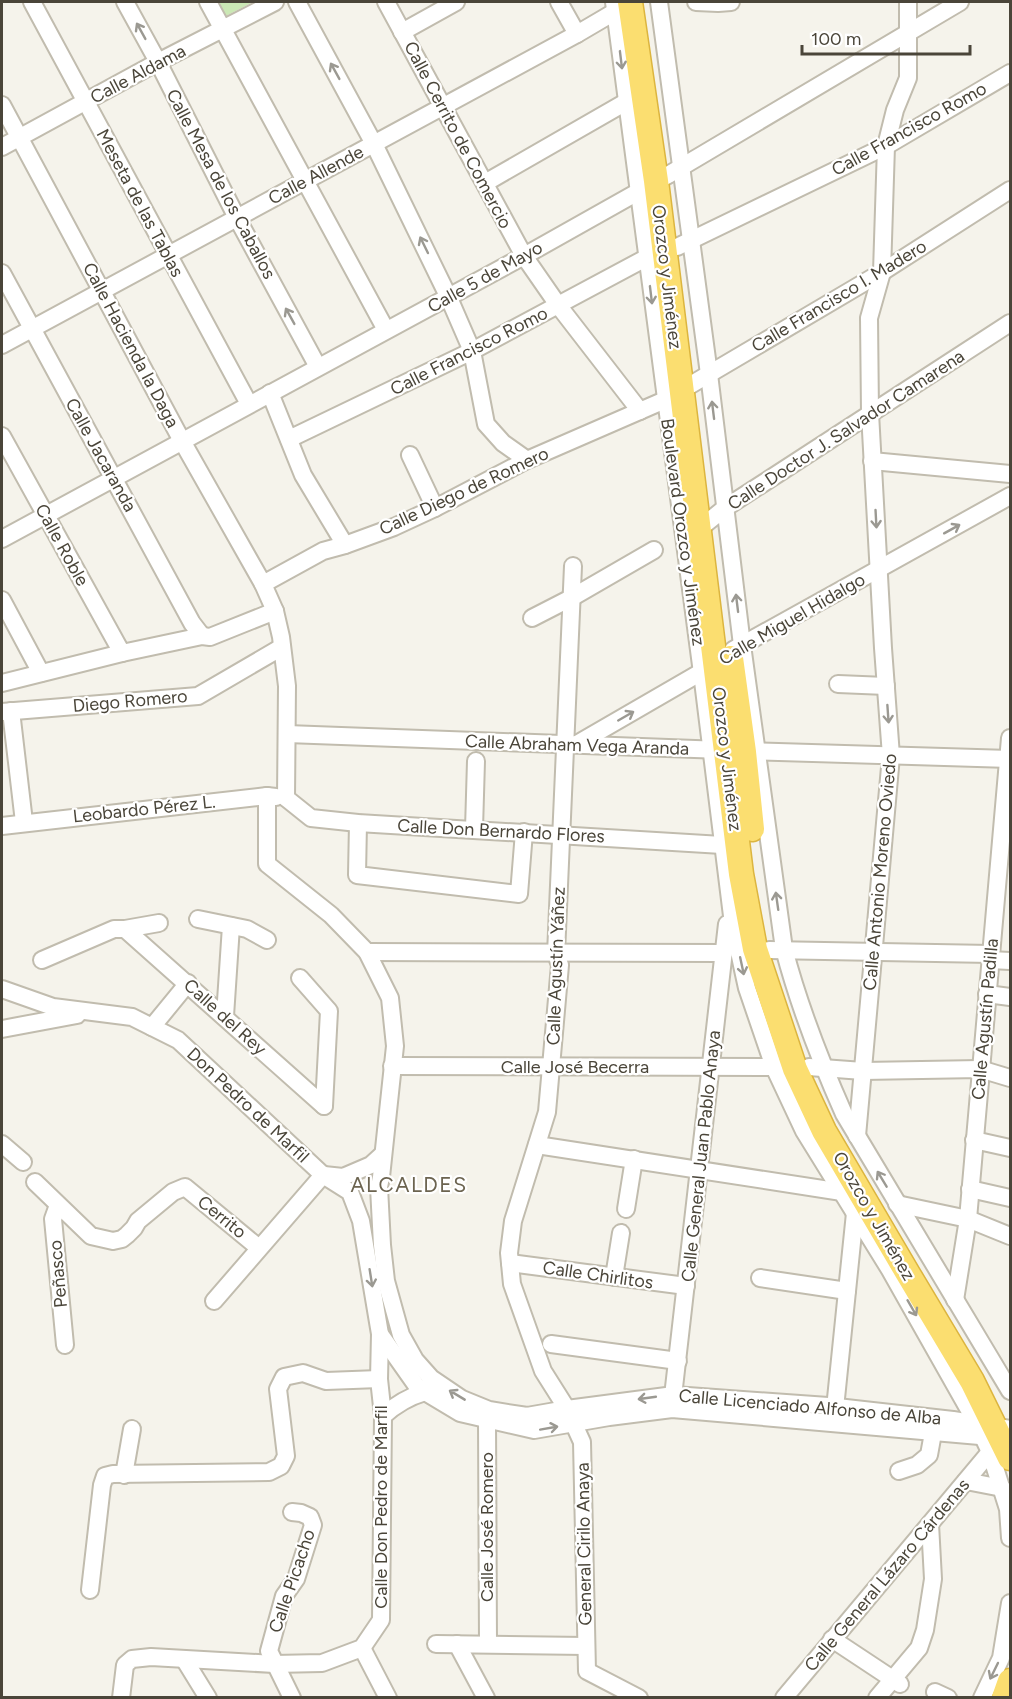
<svg xmlns="http://www.w3.org/2000/svg" width="1012" height="1699" viewBox="0 0 1012 1699" font-family="Figtree,sans-serif">
<style>
.green{fill:#cbe8b5}
.lines{fill:none;stroke-linecap:round;stroke-linejoin:round}
.minor-casing{stroke:#c1bcae;stroke-width:20}
.highway-casing{stroke:#dcb53f;stroke-width:27}
.minor{stroke:#fff;stroke-width:16}
.highway{stroke:#fbde70;stroke-width:24}
.oneway{stroke:#9b9992}
.labels{text-anchor:middle;stroke-width:4.5;stroke-linejoin:round;paint-order:stroke}
.street-label{font-size:18px;fill:#4a4539;stroke:#fff}
.quarter-label{font-size:21px;letter-spacing:1.5px;fill:#6c6450;stroke:#fff}
</style>
<rect width="100%" height="100%" fill="#f5f3eb"/>
<path class="green" d="M215,2h38l-29,15z"/>
<g class="lines">
<g class="minor-casing">
<g id="minor">
<path d="M32,2l217,402"/>
<path d="M125,2l33,60 79,156 81,149"/>
<path d="M208,2l178,328"/>
<path d="M297,2l77,142 75,154 23,53 14,73 17,19 24,17"/>
<path d="M386,2l138,254 34,49 82,106"/>
<path d="M559,2l18,32"/>
<path d="M614,2l88,671 31,251 14,64 27,79 30,64 86,139 87,154 13,28 18,57 2,29"/>
<path d="M659,2l50,372 33,271 42,304c15,57 36,111 60,165l166,277"/>
<path d="M696,2l22,1 13,-1"/>
<path d="M402,32l54,-30"/>
<path d="M2,105l180,336 81,143 12,27 6,26 6,49 -1,112"/>
<path d="M2,147l156,-85 117,-60"/>
<path d="M485,183l141,-81"/>
<path d="M677,247l209,-101 124,-73"/>
<path d="M2,273l190,350 10,13"/>
<path d="M2,345l575,-311 46,-27"/>
<path d="M270,393l33,82 42,70"/>
<path d="M2,436l120,217"/>
<path d="M289,439l183,-88 174,-93"/>
<path d="M410,455l25,53"/>
<path d="M872,461l138,13"/>
<path d="M694,533l31,-25 285,-185"/>
<path d="M2,539l522,-283 144,-81 292,-173"/>
<path d="M573,566l-17,388 4,11 -13,147 -34,109 -4,32 3,31 31,87 24,38 15,33 5,229 52,27"/>
<path d="M263,584l60,-33 22,-6 49,-18 41,-19 92,-48 138,-60 217,-128 128,-82"/>
<path d="M2,600l39,73"/>
<path d="M532,618l39,-20 83,-48"/>
<path d="M733,650l277,-154"/>
<path d="M2,683l120,-30 80,-17 8,1 65,-26"/>
<path d="M838,684l48,2"/>
<path d="M11,711l13,111"/>
<path d="M2,712l196,-16 84,-49"/>
<path d="M287,734l435,16"/>
<path d="M577,744l133,-77"/>
<path d="M748,751l262,8"/>
<path d="M267,796v68l64,51 36,37 23,46 5,48 -14,131 -2,10 3,58 4,36 15,54 14,25 16,18 31,21 27,11 38,6 40,-7 107,-14 154,11 125,14 57,9"/>
<path d="M286,798l25,20 47,5 364,22"/>
<path d="M358,823l-1,52 162,19 5,-62"/>
<path d="M2,826l265,-30 9,1"/>
<path d="M474,829l2,-68"/>
<path d="M198,919l49,10 20,11"/>
<path d="M125,929l199,177"/>
<path d="M769,950l222,4"/>
<path d="M367,952l357,1"/>
<path d="M42,960l72,-31h11l34,-6"/>
<path d="M990,960l20,1"/>
<path d="M300,978l29,33 -5,95"/>
<path d="M2,989l51,18 79,10 46,23 145,135 27,17 11,29 19,113 -1,45 4,37 -2,204 -19,28 -40,15 -48,1 -123,-7 -19,2 -7,6 -4,33"/>
<path d="M987,994l23,3"/>
<path d="M225,1016l6,-90"/>
<path d="M152,1027l36,-44"/>
<path d="M2,1029l75,-14"/>
<path d="M392,1066l382,1"/>
<path d="M809,1067l54,4 117,-2 30,9"/>
<path d="M857,1136l34,-380 -8,-108 -13,-235 -1,-95 13,-46 4,-126 9,-36 13,-32v-76"/>
<path d="M974,1140l36,8"/>
<path d="M2,1144l21,18"/>
<path d="M537,1145l305,47 5,-3"/>
<path d="M324,1175l19,2 28,-12 11,-10"/>
<path d="M35,1182l56,54 22,5 9,-2 5,-4 7,-7 4,-7 35,-29 12,-5 74,61"/>
<path d="M970,1189l40,9"/>
<path d="M897,1204l71,15 42,17"/>
<path d="M58,1205l-5,14 12,126"/>
<path d="M626,1209l8,-50"/>
<path d="M510,1263l176,23"/>
<path d="M614,1277l7,-44"/>
<path d="M760,1278l87,13"/>
<path d="M955,1300l13,-81 42,-481"/>
<path d="M214,1301l109,-126"/>
<path d="M380,1334l36,51 9,7 35,21 74,17 75,-13 63,-8 319,28"/>
<path d="M551,1344l127,17"/>
<path d="M672,1405l55,-481"/>
<path d="M383,1416c13,-12 25,-19 42,-24"/>
<path d="M834,1418l21,-205"/>
<path d="M899,1471l18,-6 12,-10 4,-22"/>
<path d="M124,1475l8,-46"/>
<path d="M966,1481l36,7"/>
<path d="M292,1512l9,1 9,4 3,8 -17,54 -12,17 -15,55 23,47"/>
<path d="M90,1590l12,-105 3,-9 8,-2 156,-2 12,-6 5,-10 -8,-67 6,-12 19,-4 23,8 53,-2"/>
<path d="M832,1639l68,45"/>
<path d="M436,1644l150,2"/>
<path d="M457,1644l29,54"/>
<path d="M488,1644l-1,-224 2,-9"/>
<path d="M362,1648l26,50"/>
<path d="M184,1659l24,39"/>
<path d="M935,1692l13,6"/>
<path d="M784,1698l206,-246"/>
<path d="M877,1698l42,-50 6,-18 8,-51 -3,-55"/>
<path d="M982,1698l19,-40 9,-55"/>
</g>
</g>
<g class="highway-casing">
<g id="highway">
<path d="M630,2l26,179 85,693 14,75 40,120 29,62 84,143 64,107 38,77"/>
<path d="M731,658l13,94 8,77"/>
<path d="M1004,1698l6,-17"/>
</g>
</g>
<use href="#minor" class="minor"/>
<use href="#highway" class="highway"/>
</g>
<defs><path id="oneway-shaft" d="M-6 0H5M1.5-3L5.5 0L1.5 3" fill="none" stroke-width="1.6" stroke-linecap="round" stroke-linejoin="round" transform="scale(1.5)"/></defs>
<g class="oneway">
<use href="#oneway-shaft" transform="translate(141 31) rotate(-119)"/>
<use href="#oneway-shaft" transform="translate(621 60) rotate(83)"/>
<use href="#oneway-shaft" transform="translate(335 71) rotate(-119)"/>
<use href="#oneway-shaft" transform="translate(424 245) rotate(-116)"/>
<use href="#oneway-shaft" transform="translate(651 295) rotate(83)"/>
<use href="#oneway-shaft" transform="translate(290 316) rotate(-119)"/>
<use href="#oneway-shaft" transform="translate(713 410) rotate(-97)"/>
<use href="#oneway-shaft" transform="translate(876 519) rotate(87)"/>
<use href="#oneway-shaft" transform="translate(952 529) rotate(-29)"/>
<use href="#oneway-shaft" transform="translate(737 603) rotate(-97)"/>
<use href="#oneway-shaft" transform="translate(888 714) rotate(86)"/>
<use href="#oneway-shaft" transform="translate(626 716) rotate(-30)"/>
<use href="#oneway-shaft" transform="translate(777 901) rotate(-98)"/>
<use href="#oneway-shaft" transform="translate(742 966) rotate(78)"/>
<use href="#oneway-shaft" transform="translate(882 1179) rotate(-121)"/>
<use href="#oneway-shaft" transform="translate(371 1278) rotate(81)"/>
<use href="#oneway-shaft" transform="translate(912 1308) rotate(60)"/>
<use href="#oneway-shaft" transform="translate(457 1395) rotate(-149)"/>
<use href="#oneway-shaft" transform="translate(647 1398) rotate(172)"/>
<use href="#oneway-shaft" transform="translate(549 1428) rotate(-10)"/>
<use href="#oneway-shaft" transform="translate(994 1671) rotate(116)"/>
</g>
<g class="labels">
<g class="street-label">
<text transform="translate(138 74) rotate(-28)" y="6">Calle Aldama</text>
<text transform="translate(909 129) rotate(-29)" y="6">Calle Francisco Romo</text>
<text transform="translate(458 135) rotate(62)" y="6">Calle Cerrito de Comercio</text>
<text transform="translate(316 175) rotate(-28)" y="6">Calle Allende</text>
<text transform="translate(221 184) rotate(62)" y="6">Calle Mesa de los Caballos</text>
<text transform="translate(140 203) rotate(62)" y="6">Meseta de las Tablas</text>
<text transform="translate(485 277) rotate(-29)" y="6">Calle 5 de Mayo</text>
<text transform="translate(667 277) rotate(83)" y="6">Orozco y Jiménez</text>
<text transform="translate(839 296) rotate(-31)" y="6">Calle Francisco I. Madero</text>
<text transform="translate(131 345) rotate(62)" y="6">Calle Hacienda la Daga</text>
<text transform="translate(469 351) rotate(-27)" y="6">Calle Francisco Romo</text>
<text transform="translate(846 430) rotate(-33)" y="6">Calle Doctor J. Salvador Camarena</text>
<text transform="translate(101 455) rotate(61)" y="6">Calle Jacaranda</text>
<text transform="translate(464 491) rotate(-25)" y="6">Calle Diego de Romero</text>
<text transform="translate(683 532) rotate(82)" y="6">Boulevard Orozco y Jiménez</text>
<text transform="translate(62 545) rotate(61)" y="6">Calle Roble</text>
<text transform="translate(792 619) rotate(-30)" y="6">Calle Miguel Hidalgo</text>
<text transform="translate(130 701) rotate(-5)" y="6">Diego Romero</text>
<text transform="translate(577 745) rotate(2)" y="6">Calle Abraham Vega Aranda</text>
<text transform="translate(727 759) rotate(83)" y="6">Orozco y Jiménez</text>
<text transform="translate(144 809) rotate(-6)" y="6">Leobardo Pérez L.</text>
<text transform="translate(501 831) rotate(3)" y="6">Calle Don Bernardo Flores</text>
<text transform="translate(880 872) rotate(-85)" y="6">Calle Antonio Moreno Oviedo</text>
<text transform="translate(556 966) rotate(-88)" y="6">Calle Agustín Yáñez</text>
<text transform="translate(225 1017) rotate(42)" y="6">Calle del Rey</text>
<text transform="translate(985 1019) rotate(-85)" y="6">Calle Agustín Padilla</text>
<text x="575" y="1073">Calle José Becerra</text>
<text transform="translate(248 1105) rotate(43)" y="6">Don Pedro de Marfil</text>
<text transform="translate(701 1156) rotate(-84)" y="6">Calle General Juan Pablo Anaya</text>
<text transform="translate(874 1216) rotate(60)" y="6">Orozco y Jiménez</text>
<text transform="translate(222 1217) rotate(39)" y="6">Cerrito</text>
<text transform="translate(58 1274) rotate(-95)" y="6">Peñasco</text>
<text transform="translate(598 1275) rotate(8)" y="6">Calle Chirlitos</text>
<text transform="translate(810 1407) rotate(5)" y="6">Calle Licenciado Alfonso de Alba</text>
<text transform="translate(381 1507) rotate(-90)" y="6">Calle Don Pedro de Marfil</text>
<text transform="translate(487 1527) rotate(-90)" y="6">Calle José Romero</text>
<text transform="translate(584 1544) rotate(-91)" y="6">General Cirilo Anaya</text>
<text transform="translate(887 1575) rotate(-50)" y="6">Calle General Lázaro Cárdenas</text>
<text transform="translate(292 1581) rotate(-71)" y="6">Calle Picacho</text>
</g>
<g class="quarter-label">
<text x="409" y="1192">ALCALDES</text>
</g>
</g>
<rect width="1012" height="1699" fill="none" stroke="#4a4539" stroke-width="6"/>
<path d="M802 45v9h168v-9" fill="none" stroke="#4a4539" stroke-width="3"/>
<text x="811" y="45" font-size="18" fill="#4a4539" stroke="#ffffff" stroke-width="4.5" paint-order="stroke">100 m</text>
</svg>
